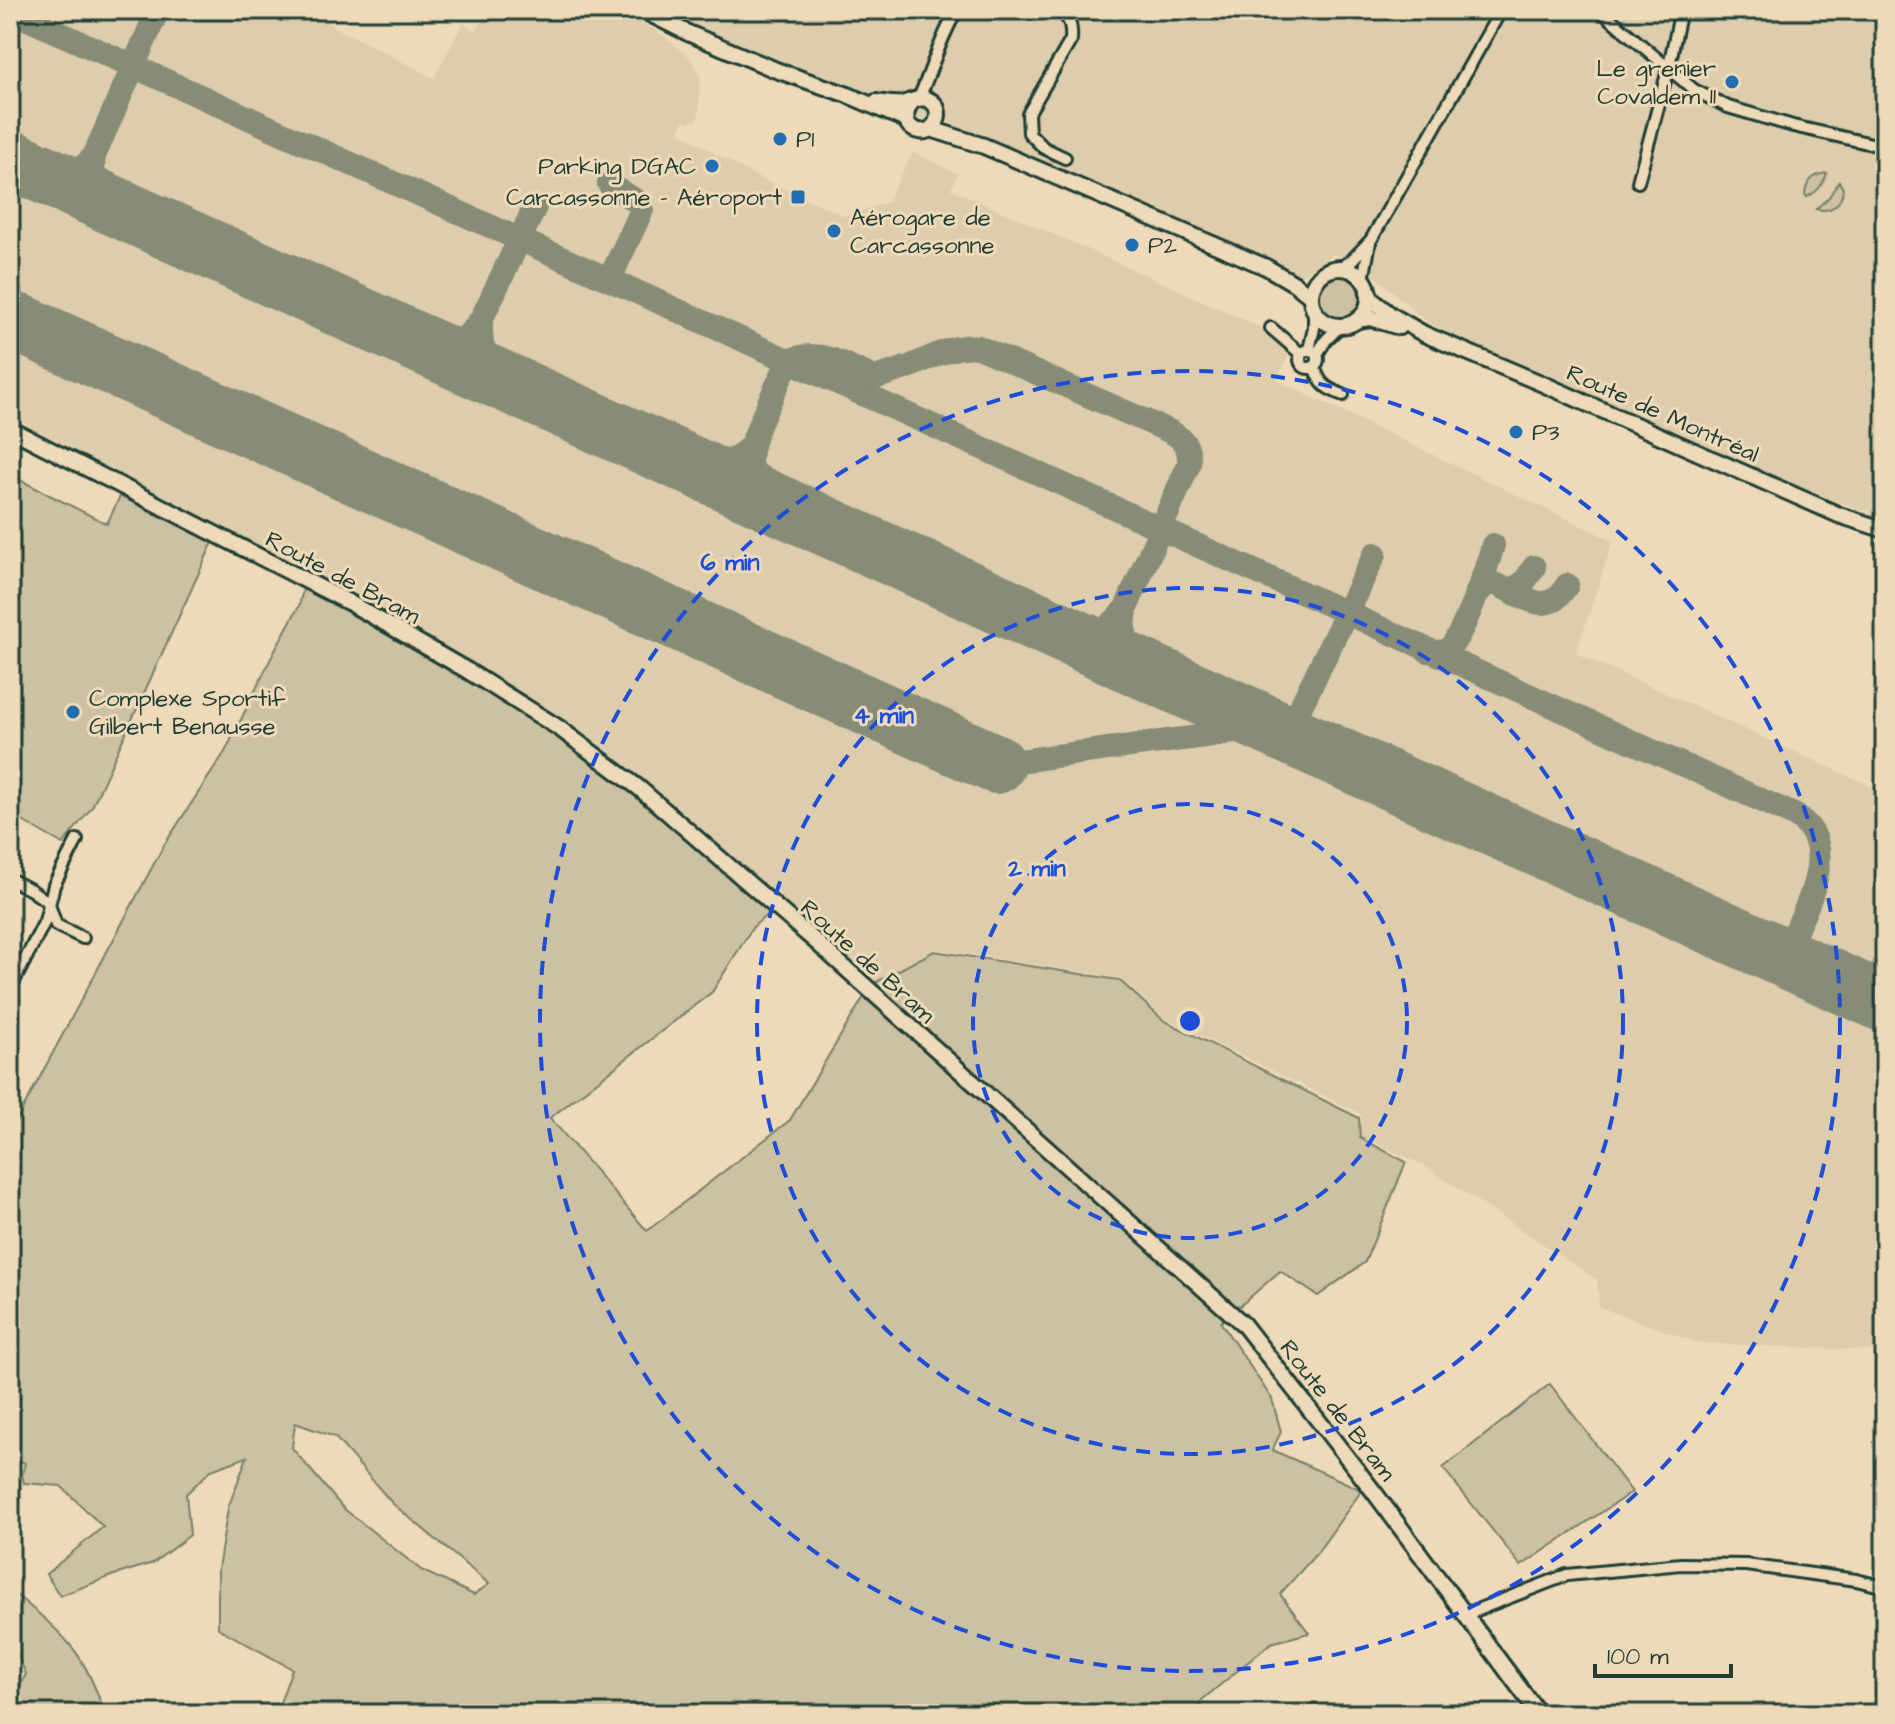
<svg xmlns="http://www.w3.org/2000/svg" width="1895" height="1724" viewBox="0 0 1895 1724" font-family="'Architects Daughter',sans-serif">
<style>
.built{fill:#ddcdad}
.green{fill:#ccc1a2;stroke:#767f6b;stroke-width:2;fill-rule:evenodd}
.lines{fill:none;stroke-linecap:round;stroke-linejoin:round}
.taxiway{stroke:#868c76;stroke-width:24}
.runway{stroke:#868c76;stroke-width:60}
.street-casing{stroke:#1f3d34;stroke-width:16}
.secondary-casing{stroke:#1f3d34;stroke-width:20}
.street{stroke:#eedab8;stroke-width:10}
.secondary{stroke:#eedab8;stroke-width:14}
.ring{fill:none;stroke:#1d4ed8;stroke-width:4;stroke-dasharray:14 10}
.poi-dot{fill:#1f6fb2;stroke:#eedab8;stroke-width:3}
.labels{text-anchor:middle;stroke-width:6;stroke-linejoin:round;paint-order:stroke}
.poi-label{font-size:24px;fill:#1f3d34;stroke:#eedab8;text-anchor:start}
.street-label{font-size:24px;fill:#1f3d34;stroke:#eedab8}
.centre{fill:#1d4ed8;stroke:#eedab8;stroke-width:4}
.ring-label{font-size:24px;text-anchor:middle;font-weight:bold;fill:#1d4ed8;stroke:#eedab8;stroke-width:6;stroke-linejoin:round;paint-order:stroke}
</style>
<rect width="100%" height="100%" fill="#eedab8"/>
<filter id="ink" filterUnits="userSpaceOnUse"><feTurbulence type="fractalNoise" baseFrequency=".0125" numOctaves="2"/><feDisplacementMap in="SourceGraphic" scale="16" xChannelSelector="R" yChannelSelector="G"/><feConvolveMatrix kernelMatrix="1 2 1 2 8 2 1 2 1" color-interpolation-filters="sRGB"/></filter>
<g filter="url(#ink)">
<g class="built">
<path d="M10,10h292l132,68 29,-55 13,8 12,-21h135l32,20 35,27 10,20 -1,38 -3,6 -7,1 -5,-2 -5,12 72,42 94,42 42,-14 26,-50 45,22 -7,15 206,91 137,63 -17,37 336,161 -37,112 295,133 14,1v564l-187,-8 -99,-36 -2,-27 -174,-115 -61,-28 -1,-23 -199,-97 -42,-39 -185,-29 -60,34 -94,-81 -266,-210 -208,-119 -297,-157z"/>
<path d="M649,10h1236v507l-69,-22 -282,-120 -106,-52 -52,-46 -42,-23 -49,32 -61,-30 -264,-109 -260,-102z"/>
</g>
<g class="green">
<path d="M1827,173c-4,11 -9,19 -20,24l-2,-3c1,-13 10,-20 22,-21z"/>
<path d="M1839,181l4,8c-1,15 -12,24 -27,20l13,-12z"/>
<path d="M1335,275l15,3c16,16 11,36 -10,42 -12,0 -20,-6 -25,-17l14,-27z"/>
<path d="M10,475l97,49 13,-28 93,46 -121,265 -29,37 -53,-30z"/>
<path d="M307,573l208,119 266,210 -28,25 -41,65 -162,126 97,113 143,-111 81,-135 63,-34 185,29 44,40 196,98 1,20 46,24 -41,100 -47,34 -38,-25 -40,35 -7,-1 -12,18 51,76 9,33 -9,18 90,40 -45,63 -37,41 29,39 -38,10 -69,57 -6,14h-920l16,-45 -74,-41v-59l10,-61 19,-51 -36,13 -25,24 4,41 -37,28 -42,13 -51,20 -14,-22 57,-47 -42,-41 -37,-3 -2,-8 3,-12 -15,-6v-324l154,-288 61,-93 51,-104 23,-42zM295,1423l40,14 57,66 97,81 -15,11 -53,-25 -78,-62 -51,-60z"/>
<path d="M1550,1384l82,108 -111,74 -78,-98z"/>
<path d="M10,1590c21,17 44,35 61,56 14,16 28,48 33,68h-94v-7l16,-33 -16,-36z"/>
</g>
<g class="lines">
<g class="taxiway">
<path d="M10,11l607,272 1177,532c38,22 24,65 10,98 -5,11 -13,24 -12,36 1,8 5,11 9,17"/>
<path d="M37,171c26,7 38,7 57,-15"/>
<path d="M609,184l32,20 1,6 -29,62v5l4,6"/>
<path d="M111,204c-19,-16 -20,-24 -17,-48l64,-146"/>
<path d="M10,290l11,34"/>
<path d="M481,320c-1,35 5,43 31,65"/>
<path d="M420,344l30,1 10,-3 7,-6 14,-16 54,-113"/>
<path d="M694,467c27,0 36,-3 57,-21"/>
<path d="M774,503c-37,-33 -24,-57 -7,-96 7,-15 14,-31 22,-46 29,-14 58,5 85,17 12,-4 25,-7 37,-12 22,-9 42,-22 67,-19l193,85c14,8 19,16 18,32l-63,144c-19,24 -30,31 -61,26"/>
<path d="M1506,589c16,-1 20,-9 28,-22"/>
<path d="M1475,596c4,-4 9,-11 15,-12 6,-1 13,3 18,6 25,12 42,24 59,-5"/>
<path d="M1126,608c-4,30 -1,43 23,64"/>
<path d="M1428,651c7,1 12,2 19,-1 15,-9 41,-86 46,-105"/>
<path d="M1299,710l-2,18 13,17"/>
<path d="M996,764l276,-37 15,-4 12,-13 76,-156"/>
<path d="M1766,950c12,-1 18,-5 27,-13"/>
</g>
<g class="runway">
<path d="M10,159l1875,844"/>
<path d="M21,324l975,440"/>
</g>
<g class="street-casing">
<g id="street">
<path d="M1058,10c12,7 14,17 13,30l-43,74 1,19 15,15 21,10"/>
<path d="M1600,10l94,80 34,17 65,19 92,21"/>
<path d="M919,98c13,-29 21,-60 38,-88"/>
<path d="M1638,182l30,-112 13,-60"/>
<path d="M1340,268l11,-7 20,-21 130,-230"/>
<path d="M1363,280l7,-38"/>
<path d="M1271,328l30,26"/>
<circle cx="1309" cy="359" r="9"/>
<path d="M1309,350l5,-22v-18"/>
<path d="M1317,354l9,-14 14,-14"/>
<path d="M1314,367c7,19 12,21 29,28"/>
<path d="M10,879l21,11 17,12 8,23 27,13"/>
<path d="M10,989l35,-68 9,-36 23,-45"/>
<path d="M1464,1615l103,-40 114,-11 65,1 110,15 29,7"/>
</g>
</g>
<g class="secondary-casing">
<g id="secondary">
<path d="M642,10l46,23 88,37 72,25 58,25"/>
<path d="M876,102c9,1 17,3 26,2 8,-2 16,-7 24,-5 20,5 13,36 -7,32 -16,-3 -15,-20 -7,-29"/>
<path d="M931,129l53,17 282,121 29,17 15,12"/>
<circle cx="1340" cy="297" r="29"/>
<path d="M1368,292l4,8 19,15 33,19 119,50 296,131 46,15"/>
<path d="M1357,320l13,-2 29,9"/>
<path d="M10,429l340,174 118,68 91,57 80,60 176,153 428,383 131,168 165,222"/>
</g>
</g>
<use href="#street" class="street"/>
<use href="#secondary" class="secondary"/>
</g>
</g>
<g class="ring">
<circle cx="1190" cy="1021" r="217"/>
<circle cx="1190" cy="1021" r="433"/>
<circle cx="1190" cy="1021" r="650"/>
</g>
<g class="poi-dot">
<circle cx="1732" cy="82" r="8"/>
<circle cx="780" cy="139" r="8"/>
<circle cx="712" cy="166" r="8"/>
<rect x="790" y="189" width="16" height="16" rx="4"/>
<circle cx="834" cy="231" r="8"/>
<circle cx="1132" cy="245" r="8"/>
<circle cx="1516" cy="432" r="8"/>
<circle cx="73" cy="712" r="8"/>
</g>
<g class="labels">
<g class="poi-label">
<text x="1716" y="76" text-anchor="end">Le grenier<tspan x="1716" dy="28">Covaldem 11</tspan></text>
<text x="796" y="147">P1</text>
<text x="696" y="174" text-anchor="end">Parking DGAC</text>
<text x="782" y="205" text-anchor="end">Carcassonne - Aéroport</text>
<text x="850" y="225">Aérogare de<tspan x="850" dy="28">Carcassonne</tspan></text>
<text x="1148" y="253">P2</text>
<text x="1532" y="440">P3</text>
<text x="89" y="706">Complexe Sportif<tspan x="89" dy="28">Gilbert Benausse</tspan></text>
</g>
<g class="street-label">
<text transform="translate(1663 413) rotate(24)" y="8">Route de Montréal</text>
<text transform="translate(343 577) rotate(28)" y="8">Route de Bram</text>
<text transform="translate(868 961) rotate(42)" y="8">Route de Bram</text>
<text transform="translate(1338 1410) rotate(52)" y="8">Route de Bram</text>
</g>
</g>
<circle cx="1190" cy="1021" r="12" class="centre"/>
<g class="ring-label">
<text x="730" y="570">6 min</text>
<text x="884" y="723">4 min</text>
<text x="1037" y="876">2 min</text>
</g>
<rect width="1895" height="1724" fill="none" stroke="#eedab8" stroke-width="40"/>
<rect x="20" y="20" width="1855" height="1684" fill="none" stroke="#1f3d34" stroke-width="3" filter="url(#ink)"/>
<path d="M1595 1664v12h136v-12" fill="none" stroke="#1f3d34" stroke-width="4"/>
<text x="1607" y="1664" font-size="24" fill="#1f3d34" stroke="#eedab8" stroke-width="6" paint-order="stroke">100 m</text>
</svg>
